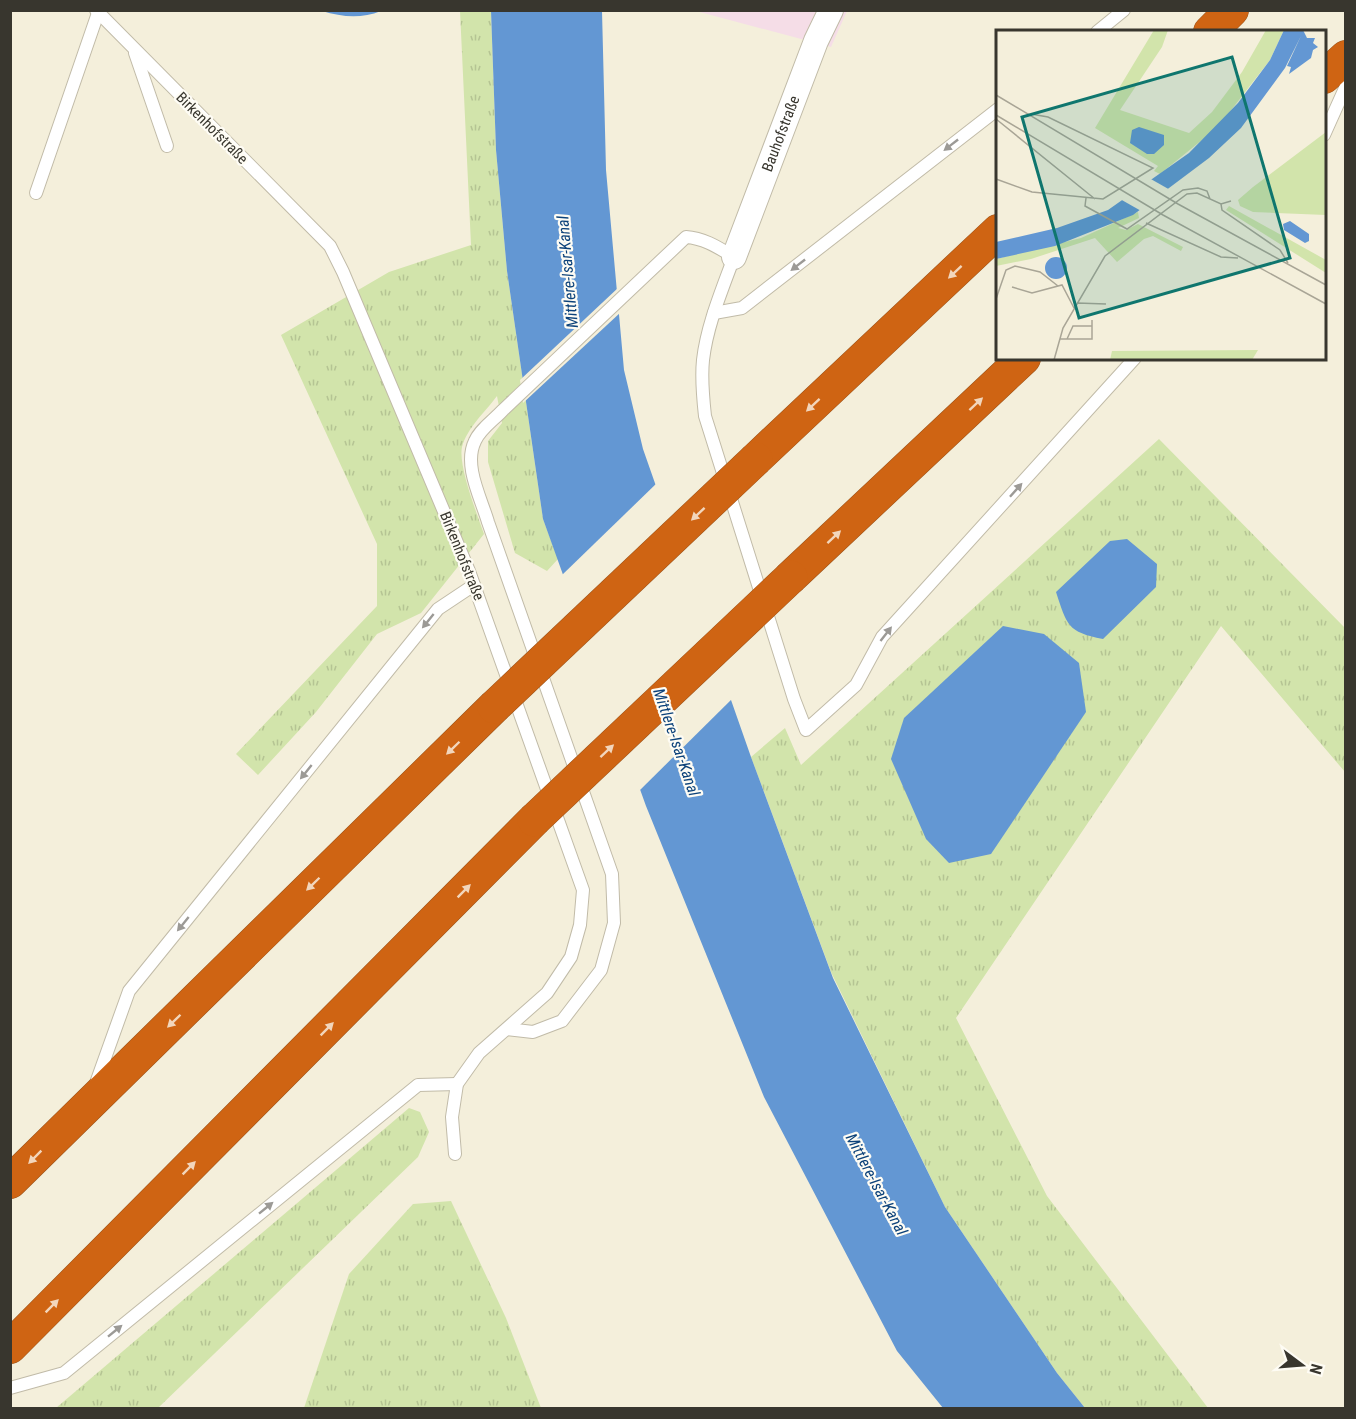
<svg xmlns="http://www.w3.org/2000/svg" width="1356" height="1419" viewBox="0 0 1356 1419" font-family="'Roboto Condensed',sans-serif">
<style>
.commercial{fill:#f5dde7}
.grass{fill:url(#grass-tufts)}
.water{fill:#6397d3}
.pier{fill:#f4efdb}
.lines{fill:none;stroke-linecap:round;stroke-linejoin:round}
.service-casing{stroke:#c1bba8;stroke-width:14}
.minor-casing{stroke:#c1bba8;stroke-width:26}
.motorway-casing{stroke:#9a541c;stroke-width:34}
.service{stroke:#fff;stroke-width:12}
.minor{stroke:#fff;stroke-width:24}
.motorway{stroke:#cf6413;stroke-width:33}
.motorway-bridge-casing{stroke:#9a541c;stroke-width:34;stroke-linecap:butt}
.motorway-bridge{stroke:#cf6413;stroke-width:33}
.oneway{fill:#9c9a96}
.oneway2{fill:#f2d6bc}
.labels{text-anchor:middle;stroke-width:4.5;stroke-linejoin:round;paint-order:stroke}
.street-label{font-size:15px;fill:#38362e;stroke:#fefcf4}
.water-label{font-size:16px;font-style:italic;fill:#0c427a;stroke:#fefcf4}
.inset-road{fill:none;stroke:#a9a596;stroke-width:1.5}
.view{fill:#0f766e;fill-opacity:0.15;stroke:#0f766e;stroke-width:3}
.inset-edge{fill:none;stroke:#38362e;stroke-width:3}
</style>
<defs>
<pattern id="grass-tufts" width="24" height="20" patternUnits="userSpaceOnUse" patternTransform="scale(1.5)"><rect width="24" height="20" fill="#d2e4ab"/><path d="M3 7l-1-3M5 7V3M7 7l1-3M15 17l-1-3M17 17v-4M19 17l1-3" fill="none" stroke="#b5c493"/></pattern>
</defs>
<rect width="100%" height="100%" fill="#f4efdb"/>
<path class="commercial" d="M696,11h151l-16,36z"/>
<g class="grass">
<path d="M460,11h31l5,139 11,121 36,248 15,40 -11,12 -32,-18 -27,-91v-21l14,-18 -5,-27c-11,15 -30,32 -35,51 -4,19 15,67 22,87l-63,79 -44,21 -61,78 -58,63 -22,-21 141,-148v-62l-96,-209 108,-63 82,-27z"/>
<path d="M1159,439l186,189v144l-124,-146 -265,392 91,178 161,212h-123l-28,-35 -112,-166 -114,-235 -80,-215 34,-29 16,37z"/>
<path d="M409,1108l11,4 9,20 -11,25 -260,251h-102z"/>
<path d="M451,1201l55,117 35,90h-237l45,-134 64,-70z"/>
</g>
<g class="water">
<path d="M322,11h59c-20,8 -39,6 -59,0z"/>
<path d="M491,11h111l4,159 18,200 19,79 108,308 82,221 112,229 112,166 28,35h-142l-46,-57 -133,-254 -118,-291 -103,-287 -36,-248 -11,-121z"/>
<path d="M1127,539l30,25 -1,23 -53,52c-36,-7 -36,-14 -47,-47l54,-51z"/>
<path d="M1003,626l41,8 35,29 7,49 -95,142 -42,9 -23,-24 -35,-80 13,-41z"/>
</g>
<g class="pier">
<path d="M619,287l2,25 -98,91 -3,-23z"/>
<path d="M658,482l76,215 -96,95 -77,-216z"/>
</g>
<g class="lines">
<g class="service-casing">
<g id="service">
<path d="M96,10l234,236 13,26 126,299 114,319 -3,35 -9,32 -24,36 -68,60 -22,31 -5,33 3,37"/>
<path d="M1097,32l27,-22"/>
<path d="M135,53l32,93"/>
<path d="M1324,135l22,-49"/>
<path d="M36,193l62,-180"/>
<path d="M714,313l28,-5 256,-199"/>
<path d="M507,1029l26,3 29,-11 39,-51 13,-47 -2,-49 -124,-352c-7,-24 -25,-57 -13,-81 5,-12 20,-22 28,-31l183,-173c18,1 33,11 48,20 -12,33 -27,68 -31,103 -2,19 0,38 2,56l89,283 12,31 50,-45 26,-48 253,-279"/>
<path d="M96,1083l33,-92 309,-382 36,-24"/>
<path d="M10,1388l54,-15 354,-288 39,-1"/>
</g>
</g>
<g class="minor-casing">
<g id="minor">
<path id="s1" d="M734,257l82,-216 15,-31"/>
</g>
</g>
<g class="motorway-casing">
<g id="motorway">
<path d="M1210,32l22,-22"/>
<path d="M1324,77l22,-20"/>
<path d="M756,459l242,-228"/>
<path d="M791,577l233,-219"/>
<path d="M10,1182l484,-475"/>
<path d="M10,1347l524,-527"/>
</g>
</g>
<use href="#service" class="service"/>
<use href="#minor" class="minor"/>
<use href="#motorway" class="motorway"/>
<g class="motorway-bridge-casing">
<g id="motorway-bridge">
<path d="M494,707l262,-248"/>
<path d="M534,820l257,-243"/>
</g>
</g>
<use href="#motorway-bridge" class="motorway-bridge"/>
</g>
<defs><path id="oneway-solid" d="M-6-.8H1V-3.2L6.5 0L1 3.2V.8H-6Z" transform="scale(1.5)"/></defs>
<g class="oneway">
<use href="#oneway-solid" transform="translate(951 145) rotate(142)"/>
<use href="#oneway-solid" transform="translate(798 265) rotate(142)"/>
<use href="#oneway-solid" transform="translate(1016 490) rotate(-48)"/>
<use href="#oneway-solid" transform="translate(428 621) rotate(129)"/>
<use href="#oneway-solid" transform="translate(886 634) rotate(-52)"/>
<use href="#oneway-solid" transform="translate(306 772) rotate(129)"/>
<use href="#oneway-solid" transform="translate(183 924) rotate(129)"/>
<use href="#oneway-solid" transform="translate(266 1208) rotate(-39)"/>
<use href="#oneway-solid" transform="translate(115 1331) rotate(-39)"/>
</g>
<g class="oneway2">
<use href="#oneway-solid" transform="translate(955 272) rotate(137)"/>
<use href="#oneway-solid" transform="translate(976 404) rotate(-43)"/>
<use href="#oneway-solid" transform="translate(813 405) rotate(137)"/>
<use href="#oneway-solid" transform="translate(698 514) rotate(137)"/>
<use href="#oneway-solid" transform="translate(834 537) rotate(-43)"/>
<use href="#oneway-solid" transform="translate(453 748) rotate(136)"/>
<use href="#oneway-solid" transform="translate(607 751) rotate(-43)"/>
<use href="#oneway-solid" transform="translate(313 884) rotate(136)"/>
<use href="#oneway-solid" transform="translate(464 891) rotate(-45)"/>
<use href="#oneway-solid" transform="translate(174 1021) rotate(136)"/>
<use href="#oneway-solid" transform="translate(327 1029) rotate(-45)"/>
<use href="#oneway-solid" transform="translate(35 1157) rotate(135)"/>
<use href="#oneway-solid" transform="translate(189 1168) rotate(-45)"/>
<use href="#oneway-solid" transform="translate(52 1306) rotate(-45)"/>
</g>
<g class="labels">
<g class="street-label">
<text transform="translate(212 128) rotate(45)" y="5">Birkenhofstraße</text>
<text dy="5" stroke="none"><textPath href="#s1" startOffset="132">Bauhofstraße</textPath></text>
<text transform="translate(462 556) rotate(68)" y="5">Birkenhofstraße</text>
</g>
<g class="water-label">
<text transform="translate(567 272) rotate(-95)" y="6">Mittlere-Isar-Kanal</text>
<text transform="translate(677 742) rotate(71)" y="6">Mittlere-Isar-Kanal</text>
<text transform="translate(877 1184) rotate(62)" y="6">Mittlere-Isar-Kanal</text>
</g>
</g>
<g transform="translate(996 30)">
<rect width="330" height="330" fill="#f4efdb"/>
<path d="M158,0h14l-6,17 -42,63 69,23 23,-21 30,-40 24,-42h18l-14,30 -52,67 -58,47 -6,-3 4,-5 -63,-38zM330,102v83l-73,-3 -13,-6 -2,-6 15,-13zM233,176l97,54v13l-100,-63zM142,182l1,6 -21,10 8,2 12,-6 45,23 -2,4 -28,-15 -9,3 -27,23 -22,-24 -64,21 -35,7v-7l85,-21z" fill="#d2e4ab"/>
<path d="M262,320l-6,10h-142l2,-9z" fill="#d2e4ab"/>
<path d="M288,0h19l4,8h8l-2,5 5,4 -5,3 -2,8 -22,16 2,-7 -4,-1 14,-30 -16,32 -44,60 -32,30 -76,57 -78,31 -59,13v-17l61,-14 51,-18 81,-57 49,-50 32,-43zM143,97l25,8v10l-10,9h-7l-17,-11 2,-13zM294,191l19,13v7l-4,2 -21,-13 -1,-6zM49 238a11 11 0 1 1 22 0a11 11 0 1 1-22 0Z" fill="#6397d3"/>
<path d="M153,148l23,13 -29,21 -23,-13z" fill="#f4efdb"/>
<path class="inset-road" d="M0,65l182,109 148,81M0,85l167,100 163,89M0,89l99,80M0,149l36,13 71,7 50,-31 -105,-51 -17,-3M90,168l-1,8 42,23 56,-39 15,-2 9,3 3,8M225,174l1,6 58,40 8,13M150,193l75,34 17,1M16,257l20,6 30,-8 12,23M0,269l10,-29 9,-4 25,6 18,14M81,273l29,1M64,309h32v-19M71,309l6,-13h19M58,330l9,-32 42,-72 82,-62 10,-1 24,11 10,-3"/>
<path class="view" d="M236,27l58,201 -211,60 -57,-201z"/>
<rect width="330" height="330" class="inset-edge"/>
</g>
<rect width="1356" height="1419" fill="none" stroke="#38362e" stroke-width="24"/>
<g transform="translate(1302 1365) rotate(106)" stroke="#fefcf4" stroke-width="4.5" paint-order="stroke">
<path d="M0-4.5L10 22L0 15L-10 22Z" fill="#38362e"/>
<text y="-9" font-size="16" font-weight="bold" text-anchor="middle" fill="#38362e">N</text>
</g>
</svg>
